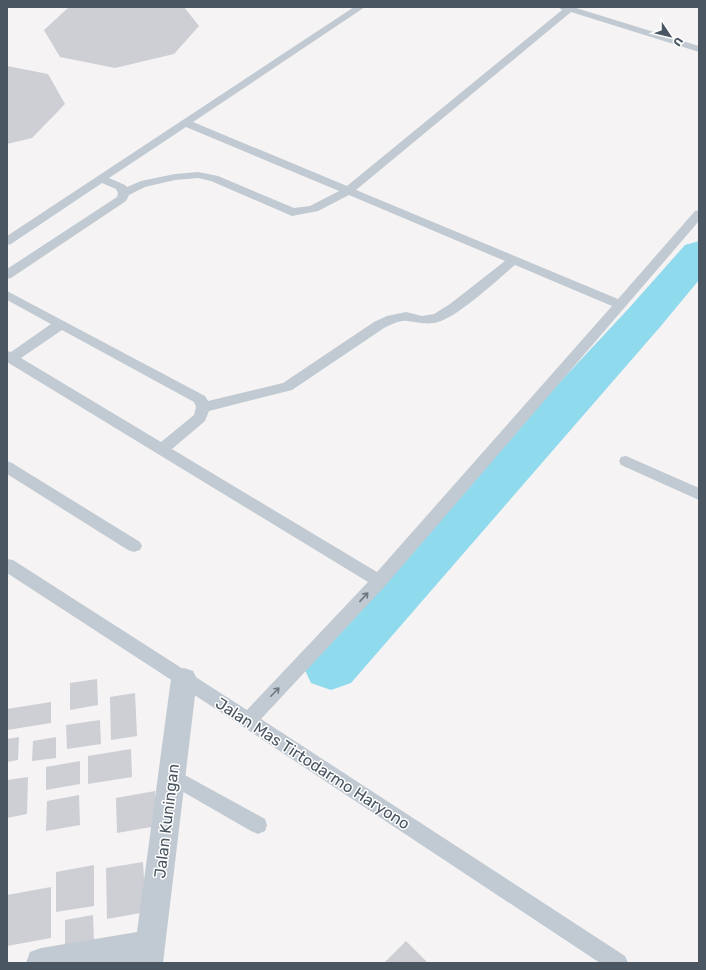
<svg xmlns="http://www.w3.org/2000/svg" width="706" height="970" viewBox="0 0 706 970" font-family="Rubik,sans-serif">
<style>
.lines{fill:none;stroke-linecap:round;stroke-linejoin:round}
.river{fill:#90daee;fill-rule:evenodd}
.building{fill:#cdcfd5}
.service{fill:#c1cad2;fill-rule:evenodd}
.minor{fill:#c1cad2;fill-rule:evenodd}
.oneway{stroke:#6e7983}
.labels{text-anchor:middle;stroke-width:3;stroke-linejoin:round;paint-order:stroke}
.near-street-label{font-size:16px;fill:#4a5661;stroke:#fff}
</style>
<rect width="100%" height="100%" fill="#f5f3f3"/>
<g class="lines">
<path class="river" d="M699,241v39l-39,47 -309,356 -20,7 -20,-7 -8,-17 8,-17 319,-342 55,-62z"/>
</g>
<g class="building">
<path d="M69,7h115l15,19 -25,28 -59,14 -55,-11 -16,-27z"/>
<path d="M7,66l41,8 17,30 -33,34 -25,6z"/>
<path d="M97,679l1,26 -28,5v-27z"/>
<path d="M135,693l2,43 -26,4 -1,-43z"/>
<path d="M51,702v21l-44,7v-21z"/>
<path d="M100,720l1,24 -34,5 -1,-24z"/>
<path d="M19,737l-1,23 -11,2v-23z"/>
<path d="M56,737v21l-24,3 1,-20z"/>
<path d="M131,749l1,28 -44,7v-28z"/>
<path d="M80,761v23l-34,6v-23z"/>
<path d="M28,777l-1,37 -20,4v-38z"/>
<path d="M155,791l2,35 -40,7 -1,-35z"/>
<path d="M79,795l1,30 -34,6 1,-30z"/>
<path d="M143,862l3,50 -39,7 -1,-51z"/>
<path d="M94,865v41l-38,6v-40z"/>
<path d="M51,887v51l-44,8v-51z"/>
<path d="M93,915l1,25 -29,5v-25z"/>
<path d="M406,941l22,22h-44z"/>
</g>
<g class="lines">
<g class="service">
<path d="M354,7h11l-172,115 154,64 215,-176 -4,-3h15l126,39v6l-128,-40 -215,178 262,109 77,-88 4,-1v11l-314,365 -124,133 364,237 3,7h-28l-358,-237 -235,-153v-14l6,1 234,150 121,-128 -361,-220v-11l4,1 40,-28 -44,-24v-9l198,105 3,5 75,-18 91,-61 13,-6 19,-4 16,4 12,-2 16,-10 55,-43 -156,-66 -31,16 -26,5 -81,-35 -13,-3 -23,2 -30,7 -16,8 -3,6 -115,77 -4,1v-10l110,-72 1,-4 -2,-4 -14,-6 -91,61 -4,1v-9zM186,127l153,64 -29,15 -16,2 -76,-32 -20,-4 -23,2 -34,7 -14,6 -2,-2 -16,-7zM515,265l97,41 -235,266 -205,-123 33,-28 4,-10 83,-21 92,-62c7,-3 15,-8 23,-7 13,1 20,5 34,0 21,-8 55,-40 74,-56zM62,330l132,72 2,5 -2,8 -33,27 -140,-84z"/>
<path d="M626,456l73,32v12l-78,-35 -2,-4 2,-4z"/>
<path d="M7,461l5,2 128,79 2,4 -2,4 -6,2 -6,-2 -121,-76z"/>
<path d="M172,768l93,51 2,6 -2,6 -7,3 -7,-3 -85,-49 -3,-6 3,-6z"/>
</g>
<path class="minor" d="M184,668l9,3 4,8 -34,284h-137l4,-11 11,-4 96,-16 34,-253 4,-8z"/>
</g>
<defs><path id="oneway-shaft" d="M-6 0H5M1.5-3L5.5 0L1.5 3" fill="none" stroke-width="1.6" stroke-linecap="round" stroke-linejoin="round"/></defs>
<g class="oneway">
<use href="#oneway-shaft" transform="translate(364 597) rotate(-47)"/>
<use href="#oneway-shaft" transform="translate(275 692) rotate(-45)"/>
</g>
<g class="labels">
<g class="near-street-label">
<text transform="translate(313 763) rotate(33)" y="6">Jalan Mas Tirtodarmo Haryono</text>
<text transform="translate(166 821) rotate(-83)" y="6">Jalan Kuningan</text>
</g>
</g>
<rect width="706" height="970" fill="none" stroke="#4a5661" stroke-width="16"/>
<g transform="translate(670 36) rotate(125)" stroke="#ffffff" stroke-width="3" paint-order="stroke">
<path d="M0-3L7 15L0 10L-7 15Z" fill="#4a5661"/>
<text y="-6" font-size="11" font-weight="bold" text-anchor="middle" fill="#4a5661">U</text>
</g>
</svg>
